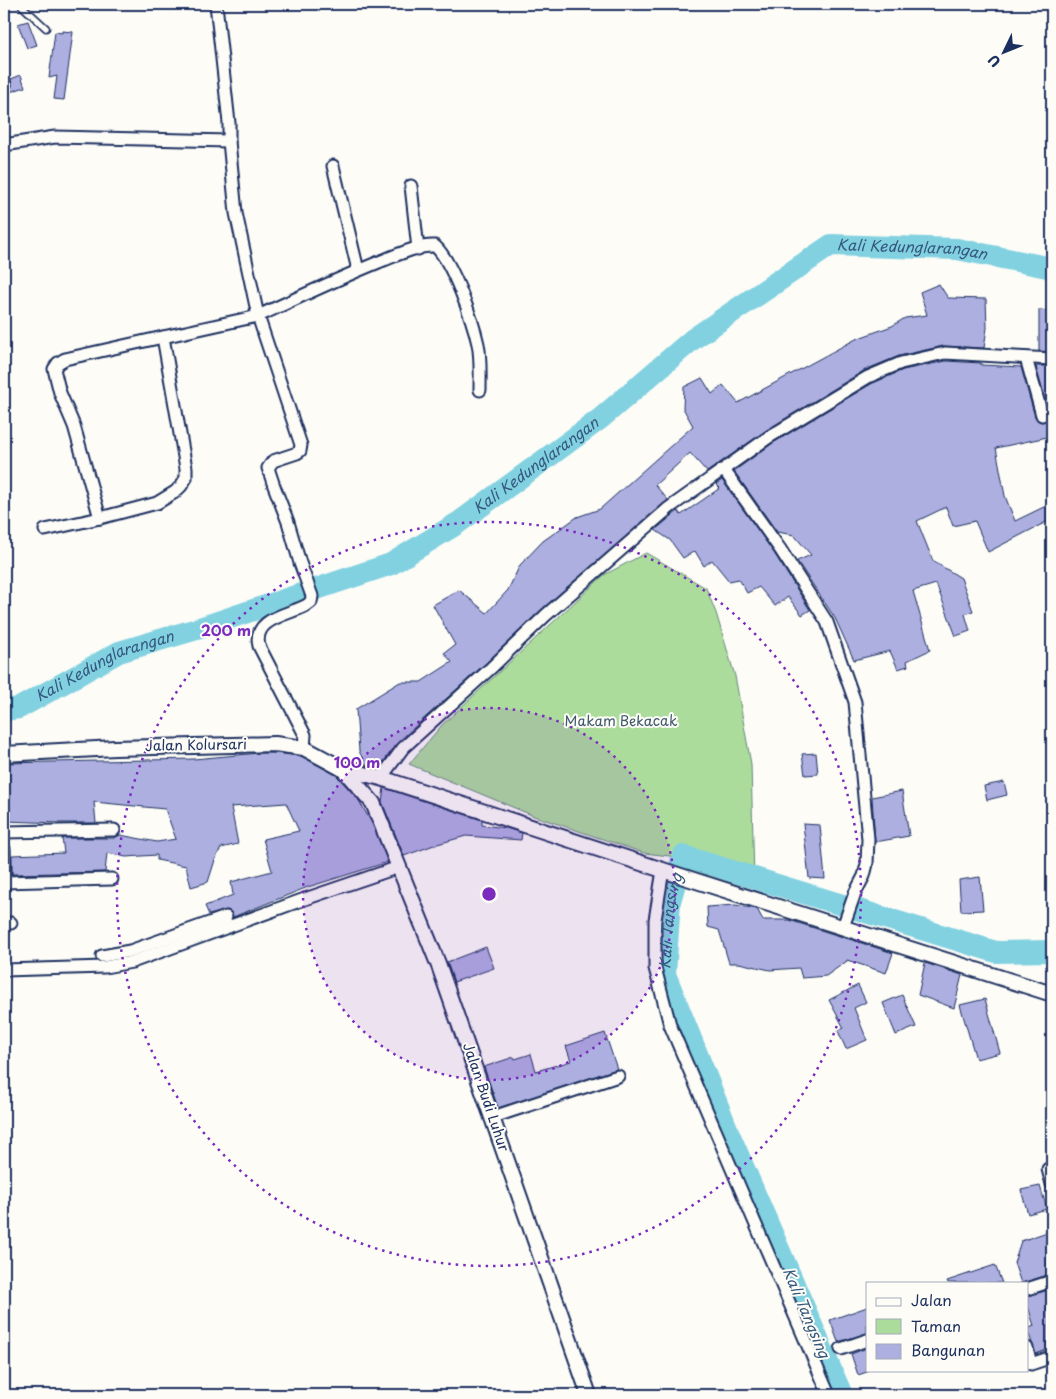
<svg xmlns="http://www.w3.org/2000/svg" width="1056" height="1399" viewBox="0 0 1056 1399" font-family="'Playpen Sans',sans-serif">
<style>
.green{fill:#acdc9b;stroke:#64867c}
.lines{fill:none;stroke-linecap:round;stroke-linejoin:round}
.river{stroke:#82d1e0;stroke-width:22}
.building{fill:#adafe0;stroke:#1b2f5e}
.service-casing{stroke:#1b2f5e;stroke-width:9}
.minor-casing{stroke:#1b2f5e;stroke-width:15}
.tertiary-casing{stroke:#1b2f5e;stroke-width:18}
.service{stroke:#fdfcf7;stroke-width:5.5}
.minor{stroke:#fdfcf7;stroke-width:11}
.tertiary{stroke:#fdfcf7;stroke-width:14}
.ring{fill:none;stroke:#7b2cbf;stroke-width:2.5;stroke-dasharray:2.5 5}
.labels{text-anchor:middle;stroke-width:4;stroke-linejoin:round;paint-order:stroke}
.park-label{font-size:14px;fill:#3f5a6d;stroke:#fdfcf7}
.street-label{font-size:14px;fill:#1b2f5e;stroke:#fdfcf7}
.water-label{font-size:15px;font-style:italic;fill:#35587e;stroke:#fdfcf7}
.centre{fill:#7b2cbf;stroke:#fdfcf7;stroke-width:2.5}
.ring-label{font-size:15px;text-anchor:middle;font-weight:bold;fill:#7b2cbf;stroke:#fdfcf7;stroke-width:4;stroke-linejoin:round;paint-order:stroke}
</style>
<rect width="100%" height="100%" fill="#fdfcf7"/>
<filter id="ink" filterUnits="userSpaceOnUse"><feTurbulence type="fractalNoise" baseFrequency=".02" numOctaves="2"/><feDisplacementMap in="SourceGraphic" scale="10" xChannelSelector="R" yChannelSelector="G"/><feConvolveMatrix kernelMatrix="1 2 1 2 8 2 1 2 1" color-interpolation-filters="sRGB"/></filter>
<g filter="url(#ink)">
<path class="green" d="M646,553l60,35 10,25 19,63 16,88 3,114 -67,-20 -43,-5 -110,-37 -125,-52 33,-39 162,-150z"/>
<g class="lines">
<g class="river">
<path id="s1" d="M4,710l15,-2 100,-56 78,-23 194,-65 67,-41 142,-104 93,-80 138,-94 126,4 95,19"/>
<path id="s2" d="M842,1395l-112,-259 -65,-162 5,-73 13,-45 313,96 56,-1"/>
</g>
</g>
<g class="building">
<path d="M28,21l9,24 -10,3 -9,-24z"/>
<path d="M62,31l11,1 -9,68 -10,-1 3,-23 -8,2 6,-46 7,1z"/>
<path d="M21,75l4,12 -21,7v-7l4,3 4,-4 -1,-7z"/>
<path d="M939,284l9,14 38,1 1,29 -3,20 -41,-2 -44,10 -34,14 -100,61 -58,41 -17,-19 -35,32 13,15 -127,110 -55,53 -88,79 -17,23h-15l-7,-14 -3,-42 44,-27h21l31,-20 -8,-9 11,-8 -22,-40 26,-15 28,23 21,-23 12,-25 23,-24 34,-24 23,-8 93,-83 -10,-18 1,-21 18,-9 10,16 11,-9 15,18 118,-64 36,-13 13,-8 22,-3 -7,-23z"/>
<path d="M1039,310l13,1v41l-13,-1z"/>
<path d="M946,361l35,2v2l40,2 14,50 6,5 7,-2 1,-7 -13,-46 2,-1h14v70l-56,12 9,48 10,25 37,-18v16l-64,33 -13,-31 -22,5 -7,-19 -29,14 16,40 28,17 12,33 -8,3 5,17 -14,5 -20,-52 -23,7 17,59 -23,11 1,5 -10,3 -8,-18 -36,9 -19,-42 -38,-57 14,-6 -17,-20 -17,-3 -43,-61 39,-28 98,-59 32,-14z"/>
<path d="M722,480l52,73 36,57 -8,5 -14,-18 -13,9 -16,-19 -12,6 -8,-14 -10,2 -17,-21 -8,6 -9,-15 -12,7 -13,-18 -15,-10 23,-19 3,4 39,-27 -4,-4z"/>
<path d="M259,753h16l26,3 35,19 22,24 15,26 15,37 -80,25 -75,30 -2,-5 -4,-2 -18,5 -4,-9 28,-11 -2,-13 41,-11 -9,-32 36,-8 -13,-28 -55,4 7,37 -17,4 -6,12 -7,22 -17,5 -5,-21 -29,-6v-5l-31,2 -19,-4 -2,19 -93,2v-19l52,-2 -2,-15h52l6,-3 37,7 19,-3 -11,-30 -71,-7 2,21h-36l-55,-2 -1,-58 190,-4z"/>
<path d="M816,753l2,21 -13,1 -3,-21z"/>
<path d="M1004,782l3,13 -20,5 -3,-14z"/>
<path d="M384,788l98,32v5l24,3 16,5 -1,7 -55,-4 -32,9 -30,11 -22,-54z"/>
<path d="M902,791l7,45 -34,6 -3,-45z"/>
<path d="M803,824l17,1 5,54 -16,-1z"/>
<path d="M980,877l3,33 -22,1 -2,-31z"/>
<path d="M735,905l22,4 6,11h26l104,33 -7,20 -39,-13v1l-21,15 -24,2 -3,-10 -29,2 -31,-7h-10l-10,-33 -11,-3 -1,-20z"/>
<path d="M486,947l8,21 -40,14 -7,-20z"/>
<path d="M925,963l37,12 -8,33 -36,-13z"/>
<path d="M858,985l8,17 -12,6 13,32 -21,9 -8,-18 6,-3 -15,-28z"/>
<path d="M902,995l14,32 -20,8 -13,-32z"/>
<path d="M985,999l15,54 -24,6 -16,-54z"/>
<path d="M605,1033l12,36 -119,39 -14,-41 30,-10 1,2 16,-5 5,17 35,-10 -5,-15z"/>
<path d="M1040,1186l7,23 -19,5 -7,-24z"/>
<path d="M1050,1231l2,7v36l-31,9 -7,-20 7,-22z"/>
<path d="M995,1265l7,18h-54l-1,-2z"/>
<path d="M1052,1289v59l-16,6 -9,-25 7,-3 -7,-23v-7z"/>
<path d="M867,1307v26l-29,9 -8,-22z"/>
<path d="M867,1348v24l-9,3 -7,-21z"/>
</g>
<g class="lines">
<g class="service-casing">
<g id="service">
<path d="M20,4l26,24"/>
<path d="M4,73l4,12"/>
</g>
</g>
<g class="minor-casing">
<g id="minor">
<path d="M4,145l51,-8 174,4"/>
<path d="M333,166l25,104"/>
<path d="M411,186l7,63"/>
<path d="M1026,358l16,57"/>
<path d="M724,470l56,79 47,73 28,80 13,137 -1,25 -3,12 -9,17 -12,34"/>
<path d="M100,518l-26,-92 -14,-33 -6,-24 4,-6 7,-4 98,-22"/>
<path d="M45,530l55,-12 57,-15 18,-11 6,-6 5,-8v-10l-23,-131 95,-21 -22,-103 -7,-72v-18l-13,-119"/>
<path d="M304,748l1,-13 -46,-89c-7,-28 30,-31 48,-41l4,-3 1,-6 -12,-33 -12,-41 -14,-36 -6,-18 5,-7 24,-8 3,-2 1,-6 -43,-129c42,-19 83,-39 126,-56 15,-6 35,-15 51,-14 17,15 38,75 43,98 3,14 2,31 2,46"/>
<path d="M381,778l22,-30 88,-80 55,-53 123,-107 100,-71 99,-60 33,-14 44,-10 107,6"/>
<path d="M4,832l110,-2"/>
<path d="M4,849l1,33"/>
<path d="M663,870l-8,50v48l15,57 159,370"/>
<path d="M4,882l108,-3"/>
<path d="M4,923h7"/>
<path d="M102,956l28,-5 96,-34"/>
<path d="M4,970l101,-3 27,-5 170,-62 97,-33"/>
<path d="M493,1117l125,-41"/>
<path d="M1052,1168l-4,1 4,15"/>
<path d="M1027,1289l25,-8"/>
<path d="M1027,1348l4,16 21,-7"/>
<path d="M841,1349l26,-9"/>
</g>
</g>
<g class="tertiary-casing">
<g id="tertiary">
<path d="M4,754l111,-6 160,-4 29,4 39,21 38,9 300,98 371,118"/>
<path d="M343,769l30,34 66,163 150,429"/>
</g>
</g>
<use href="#service" class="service"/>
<use href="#minor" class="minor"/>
<use href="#tertiary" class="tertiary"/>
</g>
</g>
<circle cx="489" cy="894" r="186" fill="#7b2cbf" fill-opacity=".12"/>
<g class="ring">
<circle cx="489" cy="894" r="186"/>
<circle cx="489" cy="894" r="372"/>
</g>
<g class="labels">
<g class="park-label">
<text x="621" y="726">Makam Bekacak</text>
</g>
<g class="street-label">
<text transform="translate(196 745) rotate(-1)" y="5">Jalan Kolursari</text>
<text transform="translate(486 1097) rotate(71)" y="5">Jalan Budi Luhur</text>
</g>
<g class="water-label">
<text dy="5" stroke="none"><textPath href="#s1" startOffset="1041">Kali Kedunglarangan</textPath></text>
<text dy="5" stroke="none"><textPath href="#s1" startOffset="591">Kali Kedunglarangan</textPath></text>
<text dy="5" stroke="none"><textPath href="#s1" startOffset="111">Kali Kedunglarangan</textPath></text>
<text dy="5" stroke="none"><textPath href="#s2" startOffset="510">Kali Tangsing</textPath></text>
<text transform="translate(806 1313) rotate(67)" y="5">Kali Tangsing</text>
</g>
</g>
<circle cx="489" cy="894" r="8" class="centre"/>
<g class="ring-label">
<text x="226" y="636">200 m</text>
<text x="357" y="768">100 m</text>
</g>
<rect width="1056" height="1399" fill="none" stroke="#fdfcf7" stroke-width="20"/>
<rect x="10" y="10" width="1036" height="1379" fill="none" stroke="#1b2f5e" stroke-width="2" filter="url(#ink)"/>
<rect x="866" y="1282" width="162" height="90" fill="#fdfcf7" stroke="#a3aaba"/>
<rect x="876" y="1298" width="25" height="8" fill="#fdfcf7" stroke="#a3aaba"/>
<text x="911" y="1306" font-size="15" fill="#1b2f5e">Jalan</text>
<rect x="876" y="1319" width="25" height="15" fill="#acdc9b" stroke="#a3aaba"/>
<text x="911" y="1332" font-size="15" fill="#1b2f5e">Taman</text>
<rect x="876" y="1344" width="25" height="15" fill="#adafe0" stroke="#a3aaba"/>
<text x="911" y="1356" font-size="15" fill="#1b2f5e">Bangunan</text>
<g transform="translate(1004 52) rotate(227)" stroke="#fdfcf7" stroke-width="4" paint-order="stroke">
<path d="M0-4L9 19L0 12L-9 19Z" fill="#1b2f5e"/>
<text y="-8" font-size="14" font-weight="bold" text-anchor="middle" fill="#1b2f5e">U</text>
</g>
</svg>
